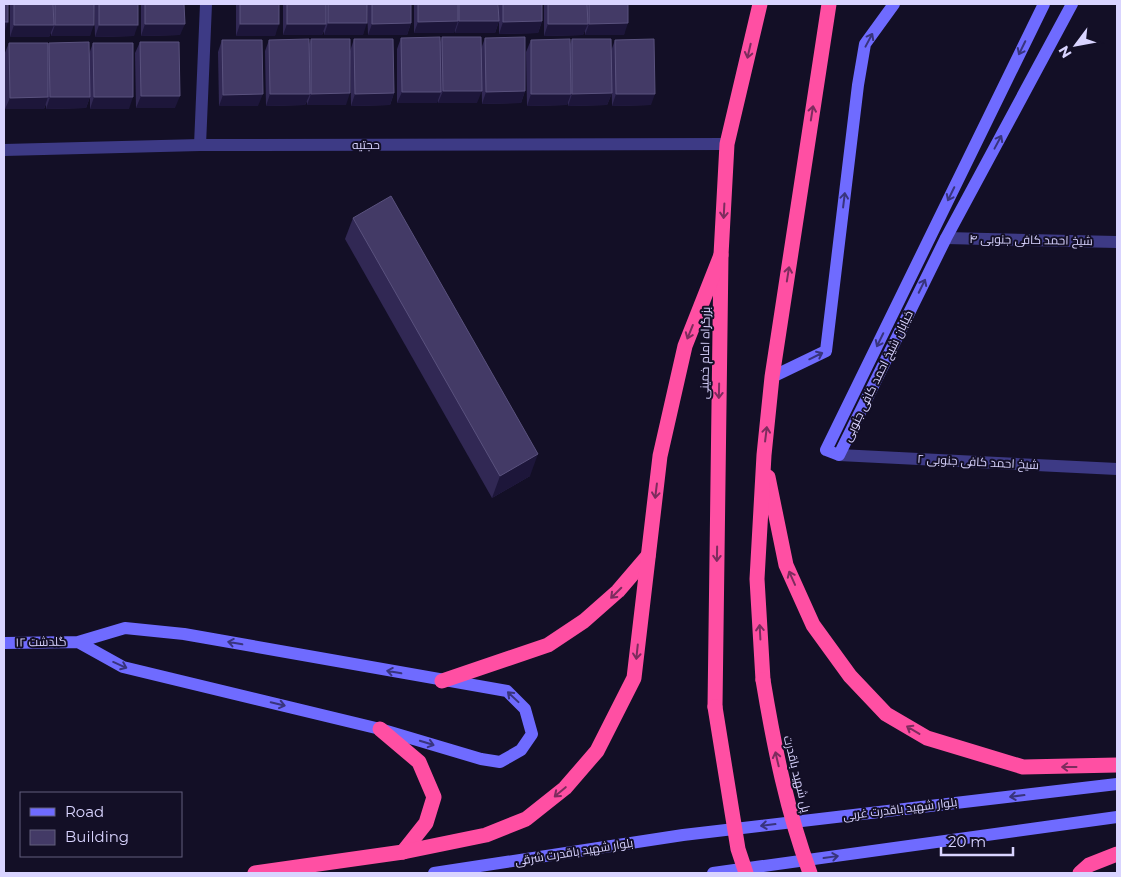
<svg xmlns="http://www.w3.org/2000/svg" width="1121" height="877" viewBox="0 0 1121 877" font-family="Montserrat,Cairo,sans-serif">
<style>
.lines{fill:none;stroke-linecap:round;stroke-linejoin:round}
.street{stroke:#3d3a85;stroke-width:12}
.secondary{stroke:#6f6bff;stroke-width:12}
.highway{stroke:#ff4fa3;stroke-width:15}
.highway-bridge{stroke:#ff4fa3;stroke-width:15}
.wall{fill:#312854}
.shaded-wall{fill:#1d163a}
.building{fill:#433a66;stroke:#5a527e}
.oneway{stroke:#38347d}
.oneway2{stroke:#7d2c5e}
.labels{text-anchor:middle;stroke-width:4;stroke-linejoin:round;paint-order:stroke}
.street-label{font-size:12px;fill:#d9d4ff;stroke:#130f26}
</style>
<rect width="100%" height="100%" fill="#130f26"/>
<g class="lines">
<g class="street">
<path d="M200,145l6,-141"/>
<path d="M4,150l196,-5 527,-1"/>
<path d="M946,238l171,4"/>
<path d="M839,455l278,14"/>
</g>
<g class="secondary">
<path d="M1044,4l-218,446 13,5 107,-217 126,-234"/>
<path d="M772,377l54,-26 32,-266 7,-41 29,-40"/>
<path d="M4,643l74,-1 47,-14 59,6 323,57 18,18 7,25 -11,16 -21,12 -19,-3 -101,-30 -257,-62 -45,-25"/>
<path d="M434,873l249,-38 434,-51"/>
<path d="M713,873l404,-56"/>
</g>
<g class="highway">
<path d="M768,477l18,88 27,60 37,51 36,38 41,24 96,29 94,-2"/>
<path d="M763,680l-6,-101 7,-124 8,-78 57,-373"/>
<path d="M442,681l106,-36 36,-24 34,-30 30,-35"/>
<path d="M715,707l6,-452 6,-111 33,-140"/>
<path d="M380,729l39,33 15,35 -8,26 -23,29"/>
<path d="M255,873l148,-21 83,-17 40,-16 39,-31 32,-37 37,-73 26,-222 25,-110 36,-91"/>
<path d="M1080,873l9,-8 28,-11"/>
</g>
<g class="highway-bridge">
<path d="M763,680c11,66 24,131 47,193"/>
<path d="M715,707l23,142 8,24"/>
</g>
</g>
<g class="wall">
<path d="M10,4h84l-4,32h-39v-4l-2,5h-39z"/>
<path d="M94,4h44l-4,32 -39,1z"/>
<path d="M141,4h43l-4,31 -39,1z"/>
<path d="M236,4h43l-4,32h-39z"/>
<path d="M283,4h84l-4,31h-39v-4l-2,4h-39z"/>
<path d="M367,4h44v19l-4,12h-39z"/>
<path d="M414,4h84l1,17 -4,12h-40v-4l-1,4h-40z"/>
<path d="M499,4h43v17l-4,12 -39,1z"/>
<path d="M544,4h84l-4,31h-39v-5l-2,5 -39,1z"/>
<path d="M442,37l35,66h-39v-4l-1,4h-40v-54l4,-11 39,4z"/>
<path d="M485,38l40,53 -4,12 -39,1 -1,-55z"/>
<path d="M311,39l35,66h-39v-4l-2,4 -39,1 -1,-55 4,-11 40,4z"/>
<path d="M354,39l40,54 -4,12 -39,1 -1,-55z"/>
<path d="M572,39l40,54 -5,12 -39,1v-5l-1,4 -40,1 -1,-54 5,-12 39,4z"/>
<path d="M222,40l36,66h-39l-1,-54z"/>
<path d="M615,40l36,65 -39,1 -1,-55z"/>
<path d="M140,42l35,66h-39l-1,-55z"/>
<path d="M9,43l39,4 1,-4 40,11 4,-11 36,66h-39v-12l-4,11 -40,1v-5l-2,5h-39l-1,-54z"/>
<path d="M353,218l177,258 -38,22 -147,-259z"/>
</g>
<g class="shaded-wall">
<path d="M458,21l-4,12h-40l4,-11z"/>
<path d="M459,21h40l-4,12h-40z"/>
<path d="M542,21l-4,12 -39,1 4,-12z"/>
<path d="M4,22h4l-4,12z"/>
<path d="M328,23h39l-4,12h-39z"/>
<path d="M411,23l-4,12h-39l4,-11z"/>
<path d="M628,23l-4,12h-39l4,-11z"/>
<path d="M145,24h40l-5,11 -39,1z"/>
<path d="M240,24h39l-4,12h-39z"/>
<path d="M287,24h39l-4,11h-39z"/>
<path d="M548,24h40l-5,11 -39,1z"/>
<path d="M14,25h40l-5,12h-39z"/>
<path d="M55,25h39l-4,11h-39z"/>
<path d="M99,25h39l-4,11 -39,1z"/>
<path d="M443,91h39l-5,12h-39z"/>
<path d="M525,91l-4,12 -39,1 4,-12z"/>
<path d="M402,92h39l-4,11h-40z"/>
<path d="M350,93l-4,12h-39l4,-11z"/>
<path d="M394,93l-4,12 -39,1 4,-12z"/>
<path d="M612,93l-5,12 -39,1 4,-12z"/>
<path d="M263,94l-5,12h-39l4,-11z"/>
<path d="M270,94h40l-5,11 -39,1z"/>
<path d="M531,94h40l-4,11 -40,1z"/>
<path d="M616,94h39l-4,11 -39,1z"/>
<path d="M141,96h39l-5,12h-39z"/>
<path d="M48,97l-4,12h-39l5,-11z"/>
<path d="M50,97h40l-4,11 -40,1z"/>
<path d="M94,97h39l-4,12h-39z"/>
<path d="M538,454l-8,22 -38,22 8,-22z"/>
</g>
<g class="building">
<rect x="4" y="4" width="4" height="18"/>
<path d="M14,4h39l1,21h-40z"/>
<rect x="55" y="4" width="39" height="21"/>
<rect x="99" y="4" width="39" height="21"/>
<path d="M145,4h39l1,20h-40z"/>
<rect x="240" y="4" width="39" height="20"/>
<rect x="287" y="4" width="39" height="20"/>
<rect x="328" y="4" width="39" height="19"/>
<path d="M372,4h39v19l-39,1z"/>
<path d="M418,4h40v17l-40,1z"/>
<path d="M459,4h39l1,17h-40z"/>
<path d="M503,4h39v17l-39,1z"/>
<path d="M548,4h39l1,20h-40z"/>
<path d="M589,4h39v19l-39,1z"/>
<path d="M440,37l1,55h-39l-1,-54z"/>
<path d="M442,37h39l1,54h-39z"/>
<path d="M525,37v54l-39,1 -1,-54z"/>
<path d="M309,39l1,55h-40l-1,-54z"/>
<path d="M311,39h39v54l-39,1z"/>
<path d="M354,39h39l1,54 -39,1z"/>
<path d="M570,39l1,55h-40v-54z"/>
<path d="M572,39h39l1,54 -40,1z"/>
<path d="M654,39l1,55h-39l-1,-54z"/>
<path d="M222,40h40l1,54 -40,1z"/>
<path d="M89,42l1,55h-40l-1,-54z"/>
<path d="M140,42h39l1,54h-39z"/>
<path d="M9,43h39v54l-38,1z"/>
<path d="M93,43h40v54h-39z"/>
<path d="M391,196l147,258 -38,22 -147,-258z"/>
</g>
<defs><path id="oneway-shaft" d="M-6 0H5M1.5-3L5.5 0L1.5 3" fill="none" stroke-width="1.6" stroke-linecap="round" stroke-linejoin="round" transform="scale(1.25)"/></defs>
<g class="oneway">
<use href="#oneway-shaft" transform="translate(869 40) rotate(-62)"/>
<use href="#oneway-shaft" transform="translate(1022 48) rotate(116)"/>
<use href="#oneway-shaft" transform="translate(998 142) rotate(-62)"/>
<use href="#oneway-shaft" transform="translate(951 194) rotate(116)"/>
<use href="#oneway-shaft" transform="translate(844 200) rotate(-83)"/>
<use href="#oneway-shaft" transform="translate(922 286) rotate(-64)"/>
<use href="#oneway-shaft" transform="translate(880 340) rotate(116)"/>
<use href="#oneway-shaft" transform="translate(816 356) rotate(-26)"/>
<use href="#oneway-shaft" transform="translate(235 643) rotate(-170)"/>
<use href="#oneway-shaft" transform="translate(120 665) rotate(24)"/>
<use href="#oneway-shaft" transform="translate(394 672) rotate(-170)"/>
<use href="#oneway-shaft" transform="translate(513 697) rotate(-137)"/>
<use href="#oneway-shaft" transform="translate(278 704) rotate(13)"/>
<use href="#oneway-shaft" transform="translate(427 743) rotate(17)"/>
<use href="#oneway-shaft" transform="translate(1017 796) rotate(173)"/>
<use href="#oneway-shaft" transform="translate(768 825) rotate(173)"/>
<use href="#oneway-shaft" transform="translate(831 857) rotate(-8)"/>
</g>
<g class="oneway2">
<use href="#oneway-shaft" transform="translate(749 51) rotate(103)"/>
<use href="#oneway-shaft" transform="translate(812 113) rotate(-81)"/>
<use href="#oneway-shaft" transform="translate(724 211) rotate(93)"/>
<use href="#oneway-shaft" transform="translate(788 274) rotate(-81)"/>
<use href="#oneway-shaft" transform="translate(690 332) rotate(112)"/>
<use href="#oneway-shaft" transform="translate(719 391) rotate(91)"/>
<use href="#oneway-shaft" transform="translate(766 434) rotate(-83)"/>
<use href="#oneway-shaft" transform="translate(656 491) rotate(97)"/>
<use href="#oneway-shaft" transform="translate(717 554) rotate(91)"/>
<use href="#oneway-shaft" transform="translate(792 578) rotate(-114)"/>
<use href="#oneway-shaft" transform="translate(616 593) rotate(135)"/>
<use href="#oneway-shaft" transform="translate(760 632) rotate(-93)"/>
<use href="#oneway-shaft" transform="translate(637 652) rotate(96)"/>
<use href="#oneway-shaft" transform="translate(913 730) rotate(-149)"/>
<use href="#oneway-shaft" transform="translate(777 759) rotate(-103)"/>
<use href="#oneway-shaft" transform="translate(1069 767) rotate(180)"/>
<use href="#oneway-shaft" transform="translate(560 792) rotate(140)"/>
</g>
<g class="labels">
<g class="street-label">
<text x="366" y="149">حجتیه</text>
<text transform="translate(1031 240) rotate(1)" y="4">شیخ احمد کافی جنوبی ۴</text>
<text transform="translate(705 353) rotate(-89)" y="4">بزرگراه امام خمینی</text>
<text transform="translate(878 376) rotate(-64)" y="4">خیابان شیخ احمد کافی جنوبی</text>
<text transform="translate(978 462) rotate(3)" y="4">شیخ احمد کافی جنوبی ۲</text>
<text transform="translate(41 642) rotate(-1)" y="4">گلدشت ۱۲</text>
<text transform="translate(797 774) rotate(76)" y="4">پل شهید باقدرت</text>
<text transform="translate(900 809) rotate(-7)" y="4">بلوار شهید باقدرت غربی</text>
<text transform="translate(574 852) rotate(-9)" y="4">بلوار شهید باقدرت شرقی</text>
</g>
</g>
<rect width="1121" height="877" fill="none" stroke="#d9d4ff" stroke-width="10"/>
<rect x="20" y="792" width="162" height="65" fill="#130f26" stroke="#625e7d"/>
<rect x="30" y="808" width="25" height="8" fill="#6f6bff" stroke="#625e7d"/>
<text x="65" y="817" font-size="15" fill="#d9d4ff">Road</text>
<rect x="30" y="830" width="25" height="15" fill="#433a66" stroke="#625e7d"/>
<text x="65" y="842" font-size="15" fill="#d9d4ff">Building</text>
<g transform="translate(1076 45) rotate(238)" stroke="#130f26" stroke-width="4" paint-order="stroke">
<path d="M0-4L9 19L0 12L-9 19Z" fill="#d9d4ff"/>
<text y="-8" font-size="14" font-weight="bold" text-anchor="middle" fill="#d9d4ff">N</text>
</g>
<path d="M941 847v8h72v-8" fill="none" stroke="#d9d4ff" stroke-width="2.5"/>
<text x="948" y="847" font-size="15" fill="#d9d4ff" stroke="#130f26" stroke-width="4" paint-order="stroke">20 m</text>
</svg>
